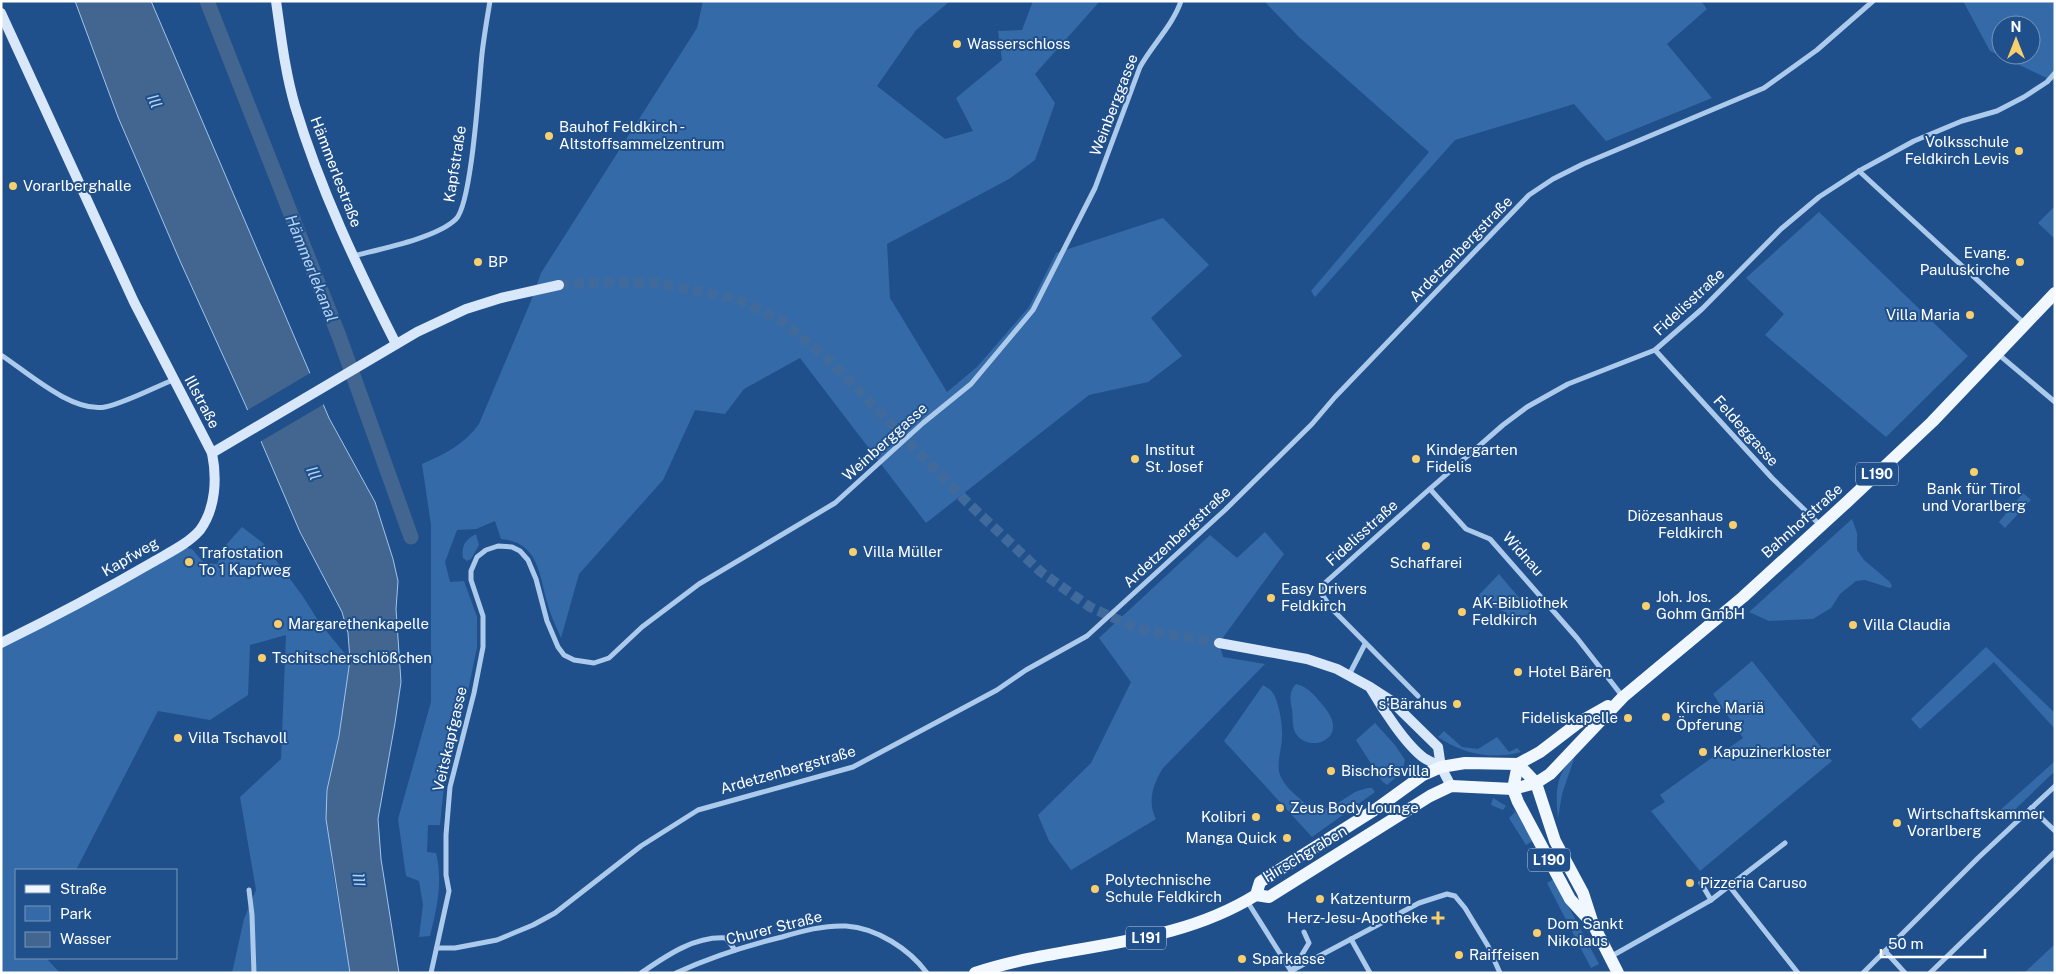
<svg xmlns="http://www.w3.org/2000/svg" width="2056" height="974" viewBox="0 0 2056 974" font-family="'Public Sans',sans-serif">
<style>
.green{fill:#346aa8;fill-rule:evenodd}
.water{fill:#436690;stroke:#a0c5ed}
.pier{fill:#20508b}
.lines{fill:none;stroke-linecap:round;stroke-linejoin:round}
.canal{stroke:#436690;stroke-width:15}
.secondary-tunnel{stroke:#416a9c;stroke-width:10;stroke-dasharray:10 5;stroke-linecap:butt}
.street{stroke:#accaeb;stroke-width:5}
.secondary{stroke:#d8e7f9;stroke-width:10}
.primary{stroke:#f1f7fe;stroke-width:12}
.poi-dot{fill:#f9ce6d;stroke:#20508b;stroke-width:2}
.labels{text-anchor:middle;stroke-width:4;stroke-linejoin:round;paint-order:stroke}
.shield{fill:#20508b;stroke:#bccadc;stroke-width:1}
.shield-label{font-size:14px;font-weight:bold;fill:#fff}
.poi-label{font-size:15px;fill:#fff;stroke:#20508b;text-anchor:start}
.street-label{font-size:15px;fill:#fff;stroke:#20508b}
.water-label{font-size:16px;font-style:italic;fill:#b8d4f2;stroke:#20508b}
</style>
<rect width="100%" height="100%" fill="#20508b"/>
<g class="green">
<path d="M703,1h247l-34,29 -39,56 68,53 28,-8 -17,-33 46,-38 -4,-29 24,-1 11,-29h67l-65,73 20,29 -20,57 -26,19 -122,65 3,54 57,94 30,-25 52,-60 27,-54 107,-35 46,47 -58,53 31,38 -34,26 -59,13 -163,128 -126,-165 -56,31 -19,25 -30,-4 -32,70 -84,94 -18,64c-5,-12 -11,-24 -14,-36 -8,-29 -9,-60 -46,-63l-6,-18 -19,8 -19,1 -12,32 5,20 14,-1 13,36v30l-9,44 -24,95 -4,39h-12l-1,27 9,1c7,28 1,55 -6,83l-11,1 4,-32 -4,-24 -13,-5 -8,-57 33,-117v-177l-9,-61c21,-9 43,-20 57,-40l52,-123 10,-28 156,-245z"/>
<path d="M1264,1h437l6,8 -40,35 45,54 -106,43 -32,-37 -119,36 -140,157 -4,-6 118,-139 -130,-115z"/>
<path d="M1963,1h92v81l-65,-31zM2001,25h30v30h-30z"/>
<path d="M2055,206v33l-17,-16z"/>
<path d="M1819,212l149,144 -82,81 -121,-102 19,-21 -38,-36z"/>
<path d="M2023,493l8,7 -26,28 -6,-6z"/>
<path d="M1852,519l5,14v17l7,10 26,22 2,4 -2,2 -25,-8 -9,1 -16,13 -9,14 -18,11 -44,2 -20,-9z"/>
<path d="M242,527l21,16 39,52 17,27 31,38 -11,76 -12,54 5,76 18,107h-118l12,-54 12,-29 -16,-93 41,-38 5,-124 -36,10 -2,50 -38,25 -52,-9 -82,159h-60v88h30l14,15h-59v-330l178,-97 13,3 12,14 13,1 8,-18z"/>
<path d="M1265,532l19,22 -65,89 4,14 42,7 -102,104c-10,16 -16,34 -7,51l-85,51 -22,-29 -11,-26 53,-52 40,-81 -32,-44 111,-103 27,23z"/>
<path d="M476,534l3,11 -8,14 -4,2 -4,-3c-2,-12 2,-18 13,-24z"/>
<path d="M1499,574l32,38 -16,12 -10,-12 -13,-6 -4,-4 -5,3 -7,-7z"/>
<path d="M1986,647l69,66v16l-61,-67 -74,67 -9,-10z"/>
<path d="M1752,661l80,100 -132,110 -49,-60 14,-9 -5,-7 57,-41 2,1 24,-17 -30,-44z"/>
<path d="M1296,684c13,3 21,14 29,24 26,32 -18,47 -30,24 -3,-6 -2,-16 -3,-23 -2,-9 -3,-18 4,-25z"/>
<path d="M1263,685c2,2 8,4 9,7 7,8 11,34 10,45 0,11 -6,27 -2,38 4,10 12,17 20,24 31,28 44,-12 72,-11l3,4 -63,45 -88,-96z"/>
<path d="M1375,723l20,22 10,15 -3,12 -15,13 -5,-4 -26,-41z"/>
<path d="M1444,731l18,16 16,2 19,-12 12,15 8,-4 4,4c-30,8 -58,2 -83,-15z"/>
<path d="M1576,753l-14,41 -4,24c-3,-29 -2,-43 18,-65z"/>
<path d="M2055,761v10l-51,49 -7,-7z"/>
<path d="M1493,798l23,14 17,29 -7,4 -17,-27 6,-6 -9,-6 -3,4 -12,-5z"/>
<path d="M1554,879l45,85 -8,4 -44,-85z"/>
<path d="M2055,944v29h-31z"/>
</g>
<path class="water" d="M75,1h76l178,417 46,84 18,57 5,22 -2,28 5,73 -6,41 -17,96 3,40 18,114h-49l-24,-154 1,-29 12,-54 11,-76 -2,-27 -6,-21 -42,-80 -55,-128 -65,-143 -62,-144z"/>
<path class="pier" d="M312,372l14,31 -68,40 -12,-32z"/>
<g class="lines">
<path class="canal" d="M207,1l132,335 72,201"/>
<path class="secondary-tunnel" d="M559,285l47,-3 51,1 80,16 45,22 47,39 137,141 75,71 49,35 48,22 81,14"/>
<g class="street">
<path d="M1859,171l165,152"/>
<path d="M353,256c27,-7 84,-18 103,-37 16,-16 23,-137 26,-165 2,-18 5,-35 8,-53"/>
<path d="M1655,350l117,128 49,48"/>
<path d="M1998,354l57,48"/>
<path d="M1,355c26,17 71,58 104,52 20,-4 48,-19 68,-27"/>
<path d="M1430,489l36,40 24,10 87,99 46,59"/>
<path d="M1349,675l16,-31"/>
<path d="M1418,696l-87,-88 -10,-15 2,-6 3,-5 98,-88 79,-69 24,-18 41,-23 87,-34 47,-41 79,-80 38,-32 40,-26 55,-30 48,-20 35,-10 27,-14 23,-15 8,-9"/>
<path d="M2031,808l24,23"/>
<path d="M1701,883l10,17"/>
<path d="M1730,887l68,86"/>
<path d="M249,890l3,25 2,58"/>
<path d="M1247,901l44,70"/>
<path d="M1351,939l19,34"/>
<path d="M437,948h18l42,-8 36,-15 22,-12 86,-67 57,-36 155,-43 144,-77 29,-20 61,-34 138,-126 87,-86 23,-27 194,-202 24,-16 30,-15 181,-76 53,-38 56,-49"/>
<path d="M1885,951l20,22"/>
<path d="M1610,957l101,-57 74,-57"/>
<path d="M1291,971l128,-68 28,-9 8,2 10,12 23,38 12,27"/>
<path d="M1292,971l17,-28 -5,-11"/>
<path d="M431,973l18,-82 -3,-16v-40l4,-48 24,-94 9,-46v-31l-12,-36v-9l6,-14 9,-7 12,-4 14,1 8,4 8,9 8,19 11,42 11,26 6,8 10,5 20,3 15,-5 33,-31 57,-43 136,-81 88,-80 48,-39 62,-74 62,-122 45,-121c12,-22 33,-42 41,-66"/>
<path d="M641,973c25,-17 53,-37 85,-35l9,12"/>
<path d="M676,973c35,-16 69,-27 106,-36 20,-6 42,-12 64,-11 31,2 63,23 81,47"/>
<path d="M1863,973l115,-115 77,-72"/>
<path d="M1930,973l125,-121"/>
</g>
<g class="secondary">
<path d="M276,1c5,35 9,71 19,105 25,83 62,161 101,238"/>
<path d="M1,13l133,289 78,151c5,25 4,55 -12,77 -12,14 -32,23 -47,32 -50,29 -101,56 -152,81"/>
<path d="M212,453l205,-121 49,-23 35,-11 58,-13"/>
<path d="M1219,643l88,16 30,10 33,18 20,13 48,47 3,20 10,19"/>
<path d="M1371,689c11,19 35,56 53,69 5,3 12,6 17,9"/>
</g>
<g class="primary">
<path d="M1518,764l18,19 19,58 28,52 10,31 25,49"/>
<path d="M1518,764l-5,25 5,13 52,97 20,22"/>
<path d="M1256,895l13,2 161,-101 21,-10 62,3 23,-6 14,-9 73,-77 120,-100 104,-95 85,-80 123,-129"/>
<path d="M975,973c94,-31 194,-24 281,-78l4,-13 116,-73 47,-34 18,-8 24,-4 53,1 22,-12 38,-29 30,-17"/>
</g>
</g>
<g class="poi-dot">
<circle cx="957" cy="44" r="5"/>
<circle cx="549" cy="136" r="5"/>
<circle cx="2019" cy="151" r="5"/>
<circle cx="13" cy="186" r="5"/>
<circle cx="478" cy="262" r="5"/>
<circle cx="2020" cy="262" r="5"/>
<circle cx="1970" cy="315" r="5"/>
<circle cx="1135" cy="459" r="5"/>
<circle cx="1416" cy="459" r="5"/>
<circle cx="1974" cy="472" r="5"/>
<circle cx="1733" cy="525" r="5"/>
<circle cx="1426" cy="546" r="5"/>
<circle cx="853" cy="552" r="5"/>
<circle cx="189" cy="562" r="5"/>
<circle cx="1271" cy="598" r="5"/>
<circle cx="1646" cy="606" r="5"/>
<circle cx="1462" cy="612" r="5"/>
<circle cx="278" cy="624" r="5"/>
<circle cx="1853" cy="625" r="5"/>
<circle cx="262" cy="658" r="5"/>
<circle cx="1518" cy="672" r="5"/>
<circle cx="1457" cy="704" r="5"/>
<circle cx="1666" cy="717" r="5"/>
<circle cx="1628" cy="718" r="5"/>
<circle cx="178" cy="738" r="5"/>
<circle cx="1703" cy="752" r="5"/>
<circle cx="1331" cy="771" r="5"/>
<circle cx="1280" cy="808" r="5"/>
<circle cx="1256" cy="817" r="5"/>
<circle cx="1897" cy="823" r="5"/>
<circle cx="1287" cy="838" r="5"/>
<circle cx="1690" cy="883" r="5"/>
<circle cx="1095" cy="889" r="5"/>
<circle cx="1320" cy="899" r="5"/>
<path d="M1435.5 910.5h5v5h5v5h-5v5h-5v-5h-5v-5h5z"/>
<circle cx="1537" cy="933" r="5"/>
<circle cx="1459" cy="955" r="5"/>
<circle cx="1242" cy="959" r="5"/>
</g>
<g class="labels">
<g class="shield">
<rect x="1856" y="462.5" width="42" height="23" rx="4"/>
<rect x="1528" y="848.5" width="42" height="23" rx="4"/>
<rect x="1126" y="926.5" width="40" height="23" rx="4"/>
</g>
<g class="shield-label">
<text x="1877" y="479">L190</text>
<text x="1549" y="865">L190</text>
<text x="1146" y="943">L191</text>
</g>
<g class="poi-label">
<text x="967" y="49">Wasserschloss</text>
<text x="559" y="132">Bauhof Feldkirch -<tspan x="559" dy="17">Altstoffsammelzentrum</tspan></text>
<text x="2009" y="147" text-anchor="end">Volksschule<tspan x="2009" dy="17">Feldkirch Levis</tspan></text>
<text x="23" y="191">Vorarlberghalle</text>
<text x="2010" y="258" text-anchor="end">Evang.<tspan x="2010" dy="17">Pauluskirche</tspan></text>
<text x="488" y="267">BP</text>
<text x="1960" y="320" text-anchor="end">Villa Maria</text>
<text x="1145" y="455">Institut<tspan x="1145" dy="17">St. Josef</tspan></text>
<text x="1426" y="455">Kindergarten<tspan x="1426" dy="17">Fidelis</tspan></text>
<text x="1974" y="494" text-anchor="middle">Bank für Tirol<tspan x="1974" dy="17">und Vorarlberg</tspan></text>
<text x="1723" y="521" text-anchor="end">Diözesanhaus<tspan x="1723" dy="17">Feldkirch</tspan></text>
<text x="863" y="557">Villa Müller</text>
<text x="199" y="558">Trafostation<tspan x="199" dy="17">To 1 Kapfweg</tspan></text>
<text x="1426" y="568" text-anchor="middle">Schaffarei</text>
<text x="1281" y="594">Easy Drivers<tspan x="1281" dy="17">Feldkirch</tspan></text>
<text x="1656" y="602">Joh. Jos.<tspan x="1656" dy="17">Gohm GmbH</tspan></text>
<text x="1472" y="608">AK-Bibliothek<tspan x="1472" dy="17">Feldkirch</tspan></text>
<text x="288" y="629">Margarethenkapelle</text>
<text x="1863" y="630">Villa Claudia</text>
<text x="272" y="663">Tschitscherschlößchen</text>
<text x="1528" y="677">Hotel Bären</text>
<text x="1447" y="709" text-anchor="end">s'Bärahus</text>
<text x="1676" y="713">Kirche Mariä<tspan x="1676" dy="17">Öpferung</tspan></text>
<text x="1618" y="723" text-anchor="end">Fideliskapelle</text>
<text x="188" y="743">Villa Tschavoll</text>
<text x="1713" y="757">Kapuzinerkloster</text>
<text x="1341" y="776">Bischofsvilla</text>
<text x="1290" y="813">Zeus Body Lounge</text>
<text x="1907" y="819">Wirtschaftskammer<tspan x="1907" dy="17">Vorarlberg</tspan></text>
<text x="1246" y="822" text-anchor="end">Kolibri</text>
<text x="1277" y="843" text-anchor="end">Manga Quick</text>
<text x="1105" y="885">Polytechnische<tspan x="1105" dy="17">Schule Feldkirch</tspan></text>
<text x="1700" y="888">Pizzeria Caruso</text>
<text x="1330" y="904">Katzenturm</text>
<text x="1428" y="923" text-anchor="end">Herz-Jesu-Apotheke</text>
<text x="1547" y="929">Dom Sankt<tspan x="1547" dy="17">Nikolaus</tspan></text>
<text x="1469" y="960">Raiffeisen</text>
<text x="1252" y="964">Sparkasse</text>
</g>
<g class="street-label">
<text transform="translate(1114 105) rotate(-69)" y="5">Weinberggasse</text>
<text transform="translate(455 164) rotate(-81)" y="5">Kapfstraße</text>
<text transform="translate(336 172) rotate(69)" y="5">Hämmerlestraße</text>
<text transform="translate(1461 249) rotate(-46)" y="5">Ardetzenbergstraße</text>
<text transform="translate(1689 302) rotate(-43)" y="5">Fidelisstraße</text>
<text transform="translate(202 402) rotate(62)" y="5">Illstraße</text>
<text transform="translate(1746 431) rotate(48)" y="5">Feldeggasse</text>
<text transform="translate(885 442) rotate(-42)" y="5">Weinberggasse</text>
<text transform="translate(1802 521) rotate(-42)" y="5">Bahnhofstraße</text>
<text transform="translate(1362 533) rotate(-42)" y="5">Fidelisstraße</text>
<text transform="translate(1177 537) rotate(-43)" y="5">Ardetzenbergstraße</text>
<text transform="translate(1523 554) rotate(48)" y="5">Widnau</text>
<text transform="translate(130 557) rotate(-30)" y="5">Kapfweg</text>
<text transform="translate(450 739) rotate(-77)" y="5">Veitskapfgasse</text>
<text transform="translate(788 770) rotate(-16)" y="5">Ardetzenbergstraße</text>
<text transform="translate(1305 854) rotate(-31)" y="5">Hirschgraben</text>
<text transform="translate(774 928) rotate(-14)" y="5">Churer Straße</text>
</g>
<g class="water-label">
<text transform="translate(155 101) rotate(67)" y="6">Ill</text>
<text transform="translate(312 268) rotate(68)" y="6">Hämmerlekanal</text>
<text transform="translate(314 473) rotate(67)" y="6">Ill</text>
<text transform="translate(359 880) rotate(-96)" y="6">Ill</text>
</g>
</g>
<rect width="2056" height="974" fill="none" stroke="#ffffff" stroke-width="5"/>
<rect x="15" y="869" width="162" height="90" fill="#20508b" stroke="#7996b9"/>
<rect x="25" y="885" width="25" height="8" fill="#f1f7fe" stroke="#7996b9"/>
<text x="60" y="894" font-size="15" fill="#ffffff">Straße</text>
<rect x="25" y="906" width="25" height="15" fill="#346aa8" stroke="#7996b9"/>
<text x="60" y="919" font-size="15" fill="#ffffff">Park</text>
<rect x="25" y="932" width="25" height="15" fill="#436690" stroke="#7996b9"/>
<text x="60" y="944" font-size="15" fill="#ffffff">Wasser</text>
<g transform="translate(2016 40)"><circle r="24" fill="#20508b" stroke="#7996b9"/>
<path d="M0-4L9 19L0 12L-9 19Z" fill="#f9ce6d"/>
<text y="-8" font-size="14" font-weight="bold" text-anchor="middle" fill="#ffffff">N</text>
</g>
<path d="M1881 949v8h104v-8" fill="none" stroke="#ffffff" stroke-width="2.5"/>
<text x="1888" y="949" font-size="15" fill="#ffffff" stroke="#20508b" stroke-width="4" paint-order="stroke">50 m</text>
</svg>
